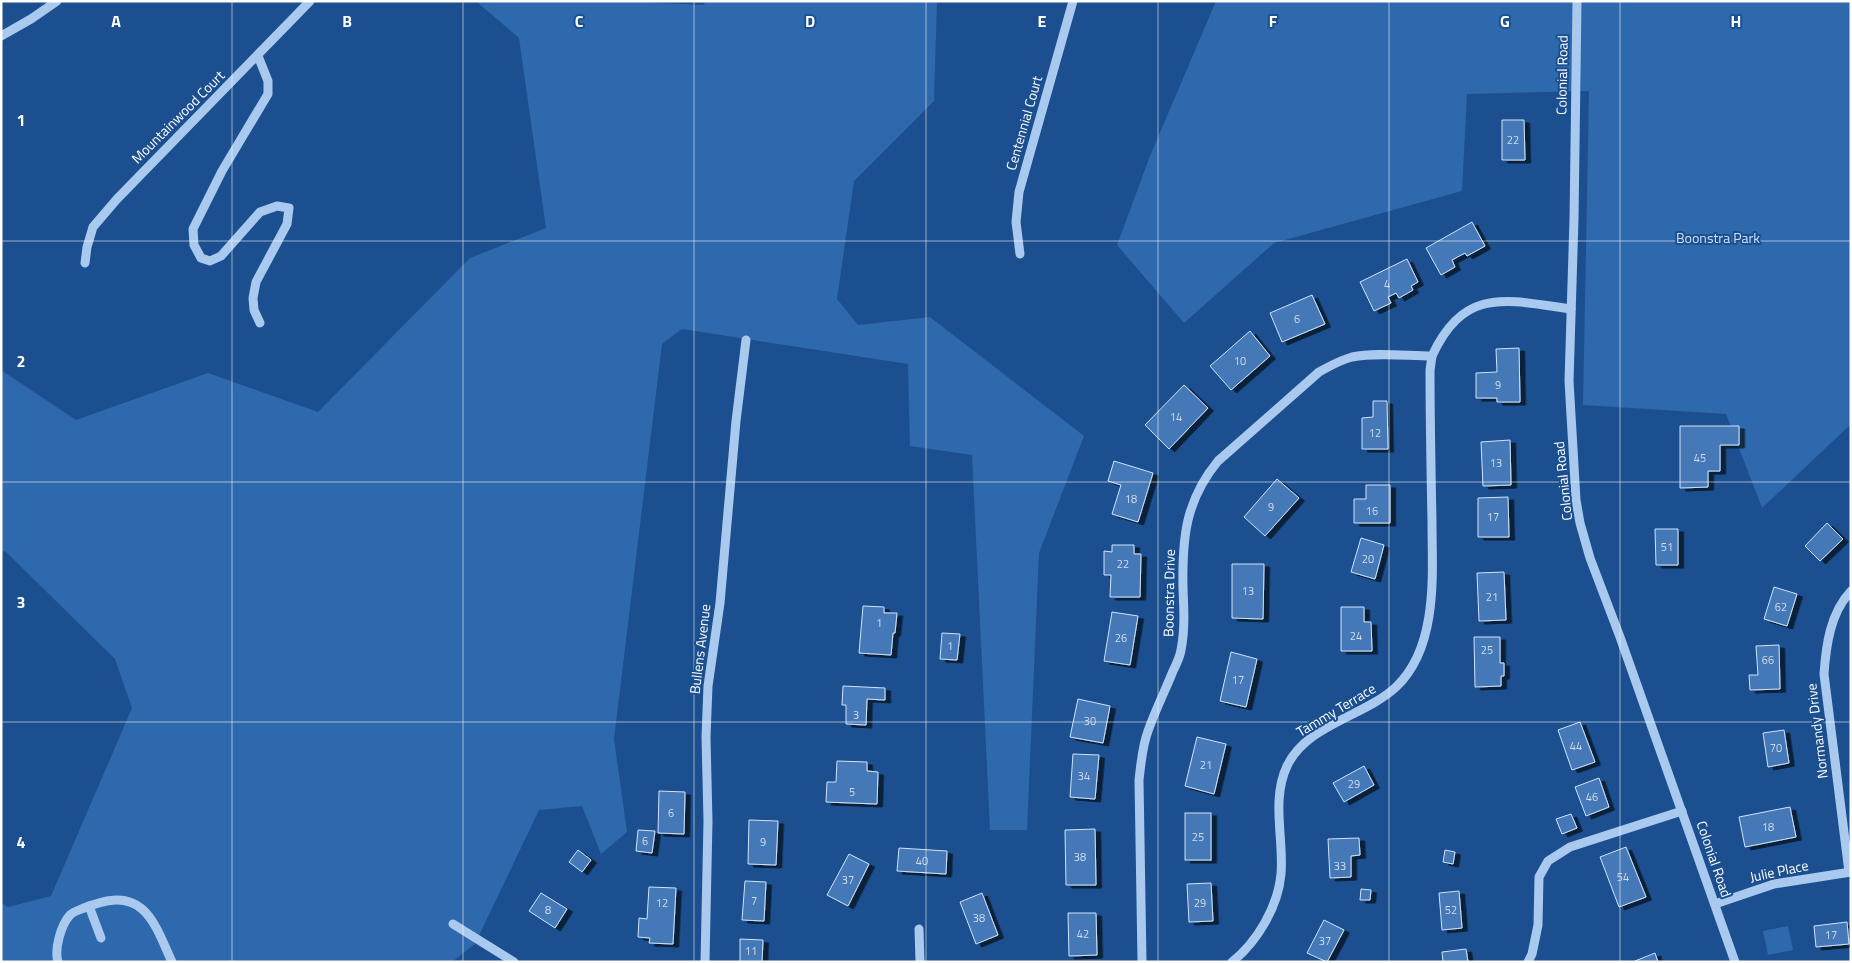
<svg xmlns="http://www.w3.org/2000/svg" width="1852" height="963" viewBox="0 0 1852 963" font-family="'Titillium Web',sans-serif">
<style>
.green{fill:#2e69ad}
.building{fill:#4478b7;stroke:#cfe3fa;filter:url(#shadow)}
.lines{fill:none;stroke-linecap:round;stroke-linejoin:round}
.minor{stroke:#a9c9ee;stroke-width:9}
.grid{fill:none;stroke:#fff;stroke-width:1;stroke-opacity:0.55}
.labels{text-anchor:middle;stroke-width:4;stroke-linejoin:round;paint-order:stroke}
.number-label{font-size:11px;fill:#d0dded}
.street-label{font-size:14px;fill:#fff;stroke:#1b4f8f}
.park-label{font-size:14px;fill:#cfe3fa;stroke:#1b4f8f}
.grid-label{font-size:16px;text-anchor:middle;font-weight:bold;fill:#fff;stroke:#1b4f8f;stroke-width:4;stroke-linejoin:round;paint-order:stroke}
</style>
<defs>
<filter id="shadow"><feDropShadow dx="5.5" dy="3" stdDeviation="0" flood-color="#0009"/></filter>
</defs>
<rect width="100%" height="100%" fill="#1b4f8f"/>
<g class="green">
<path d="M478,1h140l86,4 1,-4h232l-3,100 -80,80 -17,118 21,26 72,-8 154,119 -45,117 -12,277h-37l-18,-375 -62,-9 -2,-82 -226,-35 -20,15 -48,395 13,93 -26,22 -19,-48 -43,4 -64,134 -23,18h-451v-59l7,4 43,-11 81,-188 -17,-49 -110,-108 -4,2v-183l75,50 132,-47 110,39 152,-154 76,-30 -27,-190 -41,-35z"/>
<path d="M1216,1h635v423l-89,84 -36,-94 -143,-9 6,-314 -122,3 -5,97 -188,52 -90,80 -67,-78 33,-89z"/>
<path d="M1788,926l5,24 -25,5 -5,-24z"/>
</g>
<g class="building">
<path d="M1502,120h22l1,40h-23z"/>
<path d="M1472,222l13,24 -18,10 -2,-3 -13,7 3,7 -14,8 -15,-27z"/>
<path d="M1407,259l11,23 -7,4 2,4 -14,8 -3,-5 -8,4 3,6 -17,8 -14,-29z"/>
<path d="M1312,295l13,29 -43,18 -12,-29z"/>
<path d="M1250,331l20,25 -39,34 -21,-24z"/>
<path d="M1519,348l1,54h-23v-4h-21v-25l21,-1 -1,-23z"/>
<path d="M1184,385l24,23 -39,41 -24,-24z"/>
<path d="M1373,401h14l1,48h-26v-31l11,-1z"/>
<path d="M1680,426h59v19h-19v26h-12v16l-28,1z"/>
<path d="M1510,440l1,45 -28,1 -2,-44z"/>
<path d="M1114,461l39,12 -15,49 -26,-8 9,-29 -13,-4z"/>
<path d="M1277,479l22,19 -34,38 -21,-19z"/>
<path d="M1366,485h24v38h-36v-24h12z"/>
<path d="M1508,497l1,40h-31v-39z"/>
<path d="M1827,523l16,16 -23,22 -15,-15z"/>
<path d="M1655,529h23v36h-22z"/>
<path d="M1361,538l23,7 -9,34 -24,-7z"/>
<path d="M1112,545h22v9h7l-1,43h-30l1,-22h-7v-24l8,1z"/>
<path d="M1232,564h32l-1,55 -31,-1z"/>
<path d="M1504,572l2,48 -27,1 -2,-48z"/>
<path d="M1774,587l23,7 -10,32 -23,-7z"/>
<path d="M863,606l21,1v6h13l-2,20h-2l-2,22 -32,-2z"/>
<path d="M1341,607h23v15h7l1,29h-31z"/>
<path d="M1112,612l26,4 -8,49 -26,-4z"/>
<path d="M942,633l18,1 -3,26 -17,-1z"/>
<path d="M1474,637h26v26h4v13h-3v10l-26,1z"/>
<path d="M1779,645l1,44 -30,1 -1,-15h9l-2,-29z"/>
<path d="M1231,652l26,7 -11,48 -26,-6z"/>
<path d="M843,686l42,2v12l-18,-1 -1,26 -20,-1v-19h-4z"/>
<path d="M1078,699l32,7 -7,37 -33,-6z"/>
<path d="M1580,722l15,40 -23,8 -14,-40z"/>
<path d="M1784,730l5,33 -21,4 -5,-34z"/>
<path d="M1197,737l29,7 -12,50 -29,-8z"/>
<path d="M1073,754l26,1 -4,44 -25,-2z"/>
<path d="M837,761l30,1v9l11,1 -1,32 -51,-2 1,-20h9z"/>
<path d="M1364,766l10,19 -30,17 -11,-19z"/>
<path d="M1599,778l10,29 -23,9 -11,-29z"/>
<path d="M659,791l26,1 -1,42 -26,-1z"/>
<path d="M1790,807l6,30 -51,10 -6,-30z"/>
<rect x="1185" y="813" width="26" height="47"/>
<path d="M1571,814l6,14 -15,6 -6,-15z"/>
<path d="M749,820l29,1 -2,44 -28,-1z"/>
<path d="M1095,829l1,56h-30l-1,-55z"/>
<path d="M638,830l17,1 -3,22 -16,-2z"/>
<path d="M1359,838l1,17 -9,1v21l-21,1 -2,-39z"/>
<path d="M1626,847l20,50 -27,10 -19,-50z"/>
<path d="M899,848l48,3 -1,23 -49,-3z"/>
<path d="M578,850l13,10 -9,12 -13,-10z"/>
<path d="M1445,850l10,2 -2,12 -10,-2z"/>
<path d="M849,854l20,10 -21,42 -21,-11z"/>
<path d="M745,881l21,1 -2,39 -22,-1z"/>
<path d="M1211,883l2,38 -24,1 -2,-38z"/>
<path d="M649,887l27,1 -3,56 -24,-1 1,-5 -12,-1 1,-19 8,1z"/>
<path d="M1361,889l10,1 -1,10h-10z"/>
<path d="M1459,891l3,37 -20,2 -3,-37z"/>
<path d="M541,893l26,16 -12,19 -26,-17z"/>
<path d="M982,893l16,42 -22,9 -16,-42z"/>
<path d="M1068,913h28l1,42 -28,1z"/>
<path d="M1324,920l20,10 -17,32 -20,-9z"/>
<path d="M1847,922l2,22 -33,3 -2,-21z"/>
<path d="M740,939l23,1 -1,22h-22z"/>
<path d="M1466,949l2,13h-25l-1,-10z"/>
<path d="M1655,953l3,9h-23v-1z"/>
</g>
<g class="lines">
<g class="minor">
<path d="M1577,1l-3,218 -5,162 7,119 4,23 10,35 30,79 115,325"/>
<path d="M1,36l30,-17 26,-18"/>
<path d="M258,56l10,25v13l-46,77 -29,58 1,16 7,13 9,3 11,-5 39,-44 17,-6 12,2 -2,16 -31,58 -3,16 1,12 6,13"/>
<path d="M1020,254l-4,-32 3,-30 54,-191"/>
<path d="M85,263l2,-16 6,-20 24,-28 193,-198"/>
<path d="M1849,872l-25,-198c2,-28 6,-61 27,-83"/>
<path d="M1715,904l59,-20 77,-12"/>
<path d="M89,906l12,32"/>
<path d="M453,924l61,38"/>
<path d="M919,929l1,33"/>
<path d="M58,962c-4,-13 3,-37 12,-47 3,-3 9,-5 14,-7 18,-7 40,-14 58,1 14,12 22,36 30,53"/>
<path d="M705,962l3,-141 -2,-84 2,-51 12,-83 16,-182 10,-81"/>
<path d="M1142,962l-3,-182c2,-16 3,-33 9,-49 7,-20 17,-40 25,-60 3,-6 7,-14 8,-21 4,-20 3,-40 2,-61 -1,-50 2,-88 35,-128l101,-89c11,-6 21,-12 33,-15 24,-5 55,-1 80,-1 32,-70 75,-56 139,-47"/>
<path d="M1232,962c25,-20 46,-55 49,-88 3,-35 -10,-74 6,-108 19,-41 78,-50 109,-79 19,-18 29,-45 33,-71 5,-31 3,-63 3,-94 -1,-51 -2,-101 -2,-152l2,-14"/>
<path d="M1528,962l4,-8 6,-29 1,-48 9,-16 22,-14 112,-36"/>
</g>
</g>
<path class="grid" d="M232,1v961M463,1v961M694,1v961M926,1v961M1158,1v961M1389,1v961M1620,1v961M1,241h1850M1,482h1850M1,722h1850"/>
<g class="labels">
<g class="number-label">
<text x="1513" y="144">22</text>
<text x="1387" y="288">4</text>
<text x="1297" y="323">6</text>
<text x="1240" y="365">10</text>
<text x="1498" y="389">9</text>
<text x="1176" y="421">14</text>
<text x="1375" y="437">12</text>
<text x="1700" y="462">45</text>
<text x="1496" y="467">13</text>
<text x="1131" y="503">18</text>
<text x="1271" y="511">9</text>
<text x="1372" y="515">16</text>
<text x="1493" y="521">17</text>
<text x="1667" y="551">51</text>
<text x="1368" y="563">20</text>
<text x="1123" y="568">22</text>
<text x="1248" y="595">13</text>
<text x="1492" y="601">21</text>
<text x="1781" y="611">62</text>
<text x="879" y="627">1</text>
<text x="1356" y="640">24</text>
<text x="1121" y="642">26</text>
<text x="950" y="650">1</text>
<text x="1487" y="654">25</text>
<text x="1768" y="664">66</text>
<text x="1238" y="684">17</text>
<text x="856" y="719">3</text>
<text x="1090" y="725">30</text>
<text x="1576" y="750">44</text>
<text x="1776" y="752">70</text>
<text x="1206" y="769">21</text>
<text x="1084" y="780">34</text>
<text x="1354" y="788">29</text>
<text x="852" y="796">5</text>
<text x="1592" y="801">46</text>
<text x="671" y="817">6</text>
<text x="1768" y="831">18</text>
<text x="1198" y="841">25</text>
<text x="645" y="845">6</text>
<text x="763" y="846">9</text>
<text x="1080" y="861">38</text>
<text x="922" y="865">40</text>
<text x="1340" y="870">33</text>
<text x="1623" y="881">54</text>
<text x="848" y="884">37</text>
<text x="754" y="905">7</text>
<text x="662" y="907">12</text>
<text x="1200" y="907">29</text>
<text x="548" y="914">8</text>
<text x="1451" y="914">52</text>
<text x="979" y="922">38</text>
<text x="1083" y="938">42</text>
<text x="1831" y="939">17</text>
<text x="1325" y="945">37</text>
<text x="751" y="955">11</text>
</g>
<g class="street-label">
<text transform="translate(1562 75) rotate(-89)" y="5">Colonial Road</text>
<text transform="translate(178 117) rotate(-45)" y="5">Mountainwood Court</text>
<text transform="translate(1024 123) rotate(-74)" y="5">Centennial Court</text>
<text transform="translate(1563 481) rotate(-96)" y="5">Colonial Road</text>
<text transform="translate(1169 593) rotate(-89)" y="5">Boonstra Drive</text>
<text transform="translate(700 649) rotate(-83)" y="5">Bullens Avenue</text>
<text transform="translate(1336 710) rotate(-31)" y="5">Tammy Terrace</text>
<text transform="translate(1817 731) rotate(-97)" y="5">Normandy Drive</text>
<text transform="translate(1714 859) rotate(71)" y="5">Colonial Road</text>
<text transform="translate(1779 871) rotate(-12)" y="5">Julie Place</text>
</g>
<g class="park-label">
<text x="1718" y="243">Boonstra Park</text>
</g>
</g>
<g class="grid-label">
<text x="116" y="27">A</text>
<text x="347" y="27">B</text>
<text x="579" y="27">C</text>
<text x="810" y="27">D</text>
<text x="1042" y="27">E</text>
<text x="1273" y="27">F</text>
<text x="1505" y="27">G</text>
<text x="1736" y="27">H</text>
<text x="21" y="126">1</text>
<text x="21" y="367">2</text>
<text x="21" y="608">3</text>
<text x="21" y="848">4</text>
</g>
<rect width="1852" height="963" fill="none" stroke="#ffffff" stroke-width="5"/>
</svg>
